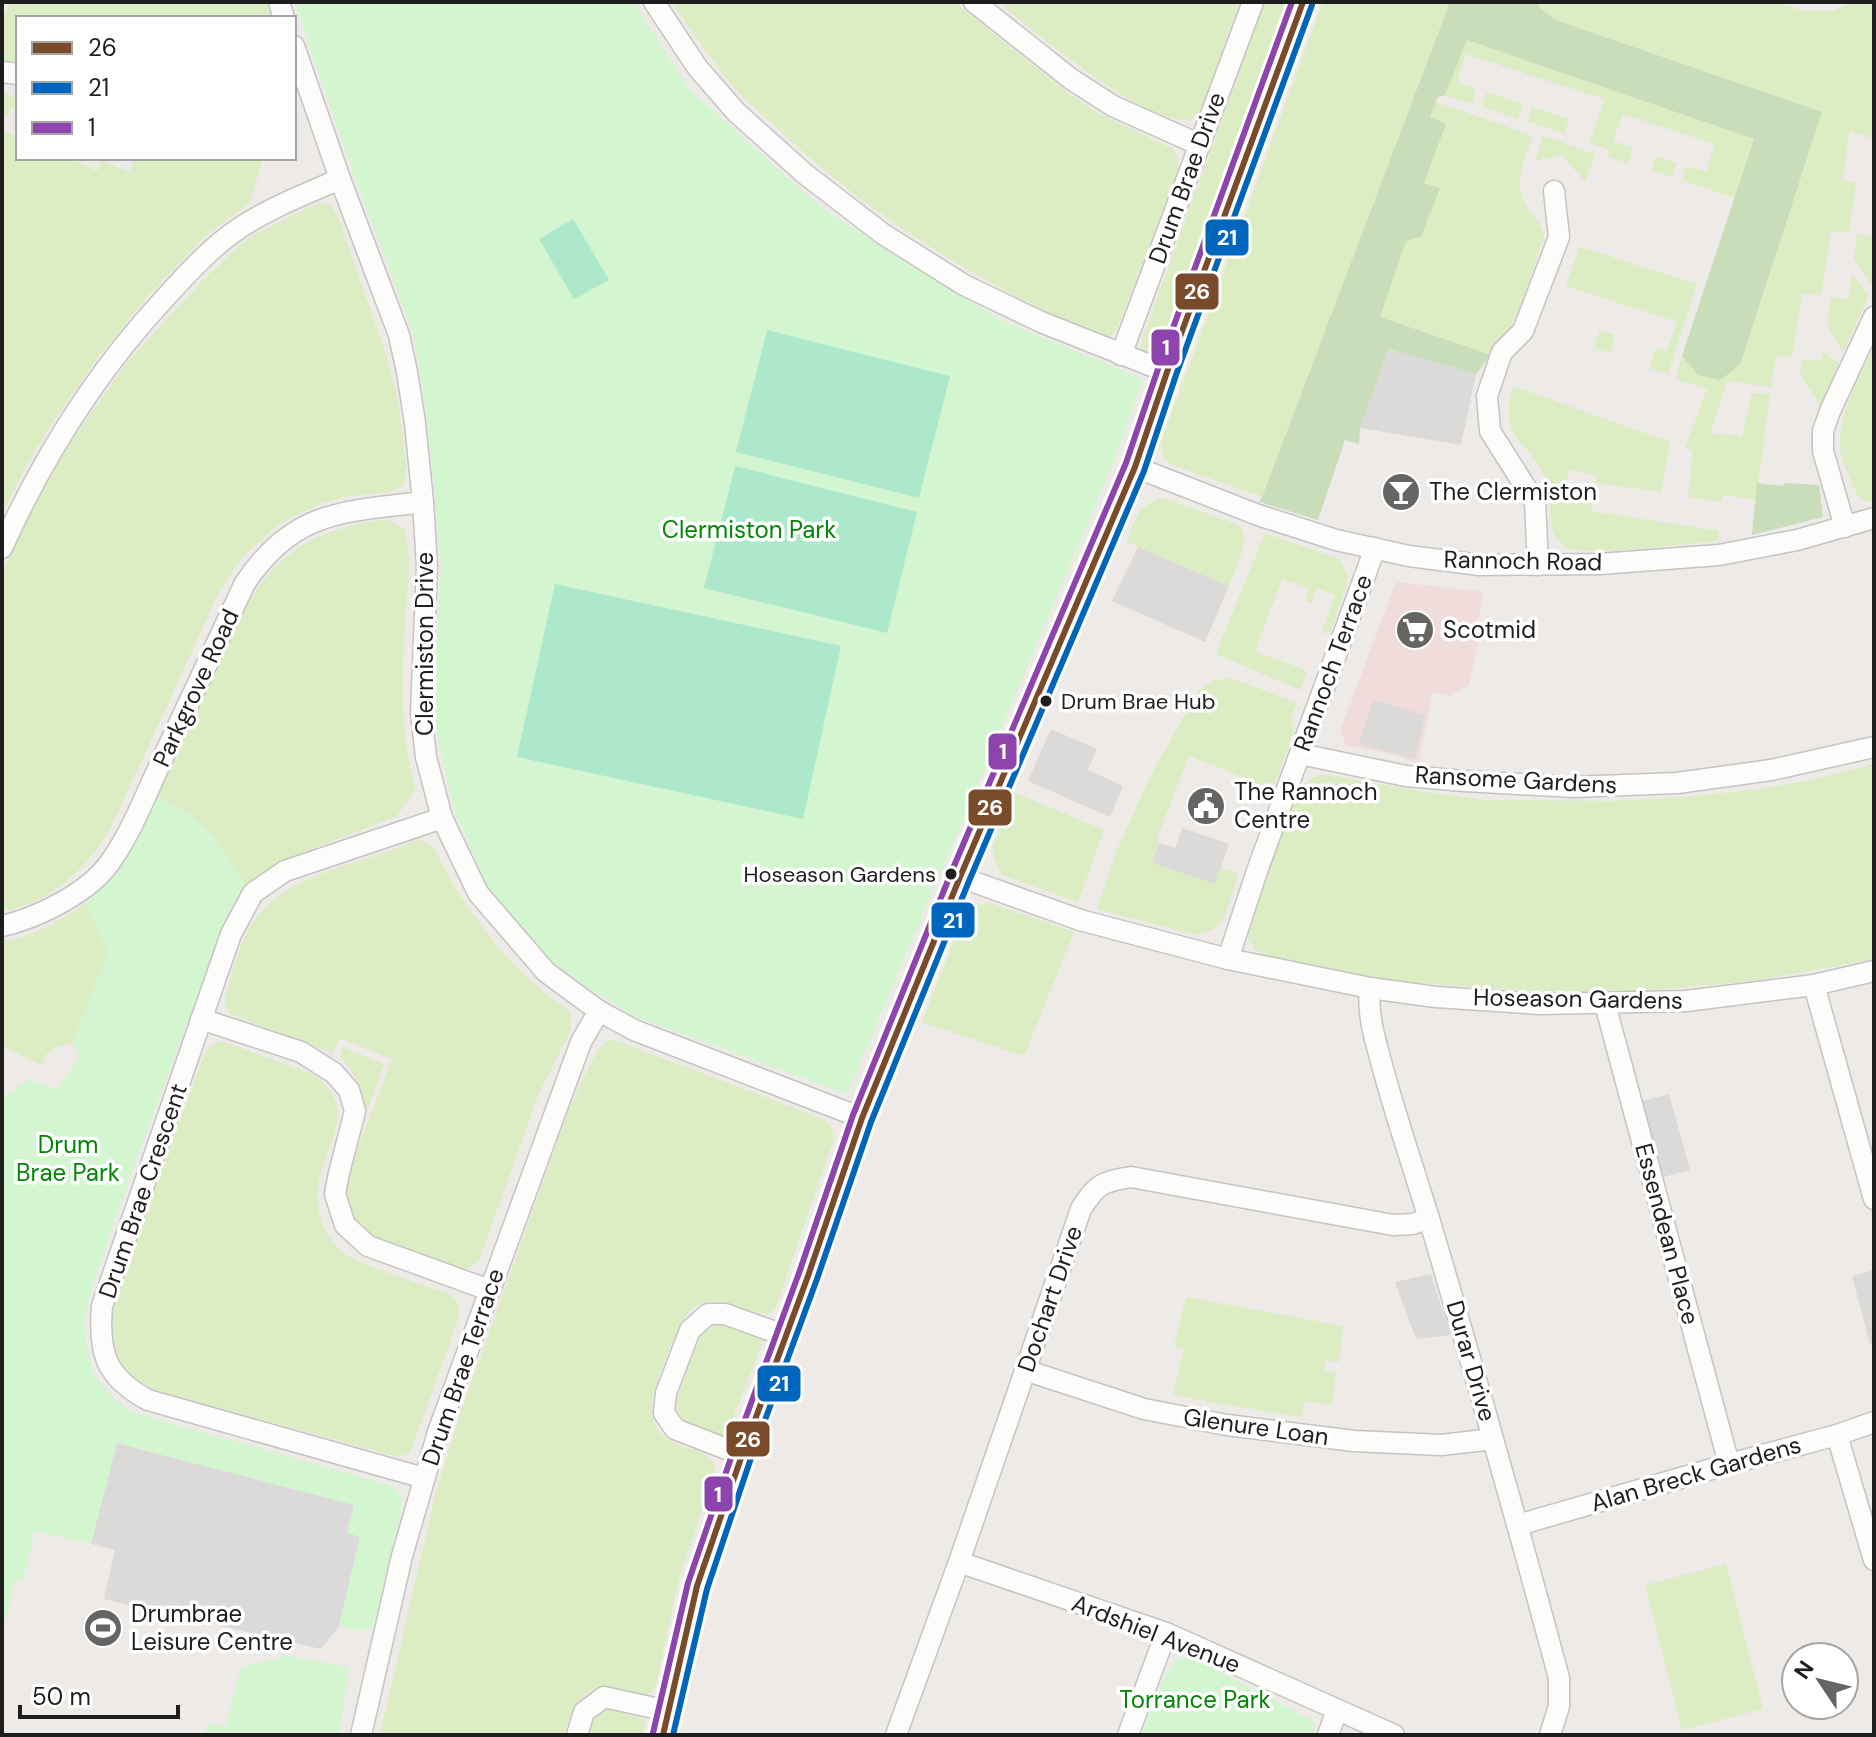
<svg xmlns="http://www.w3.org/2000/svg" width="1876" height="1737" viewBox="0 0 1876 1737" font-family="'DM Sans',sans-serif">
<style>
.commercial{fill:#f0dcdb}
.religious{fill:#dbdad8}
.grass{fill:#dcecc3}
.forest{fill:#c9ddba}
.park{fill:#d3f5d0}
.pitch{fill:#aee8cc}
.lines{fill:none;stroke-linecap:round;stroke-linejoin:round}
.minor-casing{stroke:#c5c4c3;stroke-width:23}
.tertiary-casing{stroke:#c5c4c3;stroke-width:27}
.minor{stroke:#fcfcfb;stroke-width:20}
.tertiary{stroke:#fcfcfb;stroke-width:24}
.bus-1-casing{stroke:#fff;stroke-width:12}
.bus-2-casing{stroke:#fff;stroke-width:12}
.bus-3-casing{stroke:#fff;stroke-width:12}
.bus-1{stroke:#7a4b2a;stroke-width:6}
.bus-2{stroke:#0065bd;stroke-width:6}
.bus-3{stroke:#8e44ad;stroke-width:6}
.bus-dot{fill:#1e1e1e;stroke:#fff;stroke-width:3}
.labels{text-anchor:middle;stroke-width:7;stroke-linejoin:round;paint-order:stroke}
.bus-label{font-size:22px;fill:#1e1e1e;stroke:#fff;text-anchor:start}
.street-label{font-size:24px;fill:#1e1e1e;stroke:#fff}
.poi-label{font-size:24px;fill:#1e1e1e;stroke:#fff;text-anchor:start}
.park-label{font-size:24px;fill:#038605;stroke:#fff}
.line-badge{stroke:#fff;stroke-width:3}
.badge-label{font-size:22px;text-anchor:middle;font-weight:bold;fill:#fff}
</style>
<rect width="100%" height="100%" fill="#edeae7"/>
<path class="commercial" d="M1396,582l87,10 -6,40 3,1 -11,52 -18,11 -18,-4 -15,72 -18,-8 -54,-11 -6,-14z"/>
<g class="religious">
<path d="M1387,349l89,25 -15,71 -101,-17z"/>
<path d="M1138,547l91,39 -24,56 -93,-41z"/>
<path d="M1374,700l51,15 -10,44 -56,-15z"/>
<path d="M1051,729l46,20 -9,21 35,16 -13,31 -82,-36z"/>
<path d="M1182,828l47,16 -14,41 -63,-22 7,-20 16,5z"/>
<path d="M1669,1094l21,76 -38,10 -20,-76z"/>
<path d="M1874,1270v73l-4,1 -18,-68z"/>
<path d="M1431,1274l20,61 -35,4 -21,-57z"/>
<path d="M116,1443l239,62 5,32 -21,89 -18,23 -217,-50 11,-49 -24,-6z"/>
</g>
<g class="grass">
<path d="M10,2h256l6,16h-254v48l-16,-2v-44z"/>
<path d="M672,2h282l114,91 32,21 73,35 5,8v14l-60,156 -7,9c-28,-2 -63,-24 -89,-37 -89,-45 -173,-103 -245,-171 -15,-14 -31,-27 -44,-42 -22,-26 -42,-56 -61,-84z"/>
<path d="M999,2h241l-38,104c-2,5 -5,11 -11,13 -42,10 -160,-89 -192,-117z"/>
<path d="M1265,2h22l-128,349c-8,3 -12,4 -18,-2l2,-12z"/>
<path d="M1323,2h127l-188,495 -92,-33c-8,-8 -9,-13 -8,-24z"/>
<path d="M1536,2h240l27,9h29l23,-9h19v137l-24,-8 -8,49 14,3 -7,50 -18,-2 -10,64 -19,-2 -10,64 -16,-2 -5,32 -44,-6 -17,52 32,3 10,-43 18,1 -14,106 -33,-5 -2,7 -33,-5 5,-46 -8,-3 22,-59 -27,-8 -4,-6 6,-19 16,19 22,4 20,-14 82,-253 -255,-88c-11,-4 -25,-11 -31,-22z"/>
<path d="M1467,40l287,99 -19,59 -53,-18 4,-14 20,6 9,-28 -92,-30 -10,27 20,7 -5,15 -20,-6 1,-7 -19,-7 14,-44 -138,-45 -9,28 19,7 -4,15 -27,-9z"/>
<path d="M2,92l16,7v10l-7,-2 -4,10 -5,-3z"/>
<path d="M1487,92l36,12 -5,15 -36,-13z"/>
<path d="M1436,102l97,34c-7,21 -21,45 -8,67 7,13 15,17 19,33 -14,40 -24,87 -53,119l-111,-38 26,-77 34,-52 -16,-5 22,-59 -16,-6z"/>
<path d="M1532,107l37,12 -5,15 -37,-13z"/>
<path d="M2,130l16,7v21h50l29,13 5,-10 27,11 6,-14h128l-13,44 -46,35 -58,61 -51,63 -46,67 -23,38 -24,48z"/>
<path d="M1543,136l52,18 -10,28 -23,-27 -27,6z"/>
<path d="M1656,156l21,7 -5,14 -21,-7z"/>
<path d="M321,203l9,2 8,12 48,138 12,46 8,62 -1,18 -3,5 -11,6 -48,5 -23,7 -24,11 -19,11 -34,30 -24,36 -104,227c-22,45 -62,84 -113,92v-337l6,-14 43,-86 15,-26 63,-88 74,-80 42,-40 50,-26z"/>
<path d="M1857,234l14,2 3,9 -1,41 -19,-28z"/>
<path d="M1580,247l117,37 -29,90 -19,-6 7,-20 11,3 10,-29 -111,-36z"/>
<path d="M1852,275l17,20 -26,58 -16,-28 4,-28 17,2z"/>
<path d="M1600,330l15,5 -5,18 -16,-5z"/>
<path d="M1874,347v155c-16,0 -19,-11 -24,-24 -3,-8 -7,-16 -9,-24 -7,-34 19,-76 33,-107z"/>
<path d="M1823,352l16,12 -19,42 -20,-32 3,-15 18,2z"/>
<path d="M1513,386l157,56 -9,50 -65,-9 1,-8 -28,-5 -3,20 27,5 -2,16 128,20 -1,10c-26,2 -135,17 -153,6 -4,-2 -9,-9 -11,-14 -8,-19 0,-42 -11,-60 -22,-39 -43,-34 -30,-87z"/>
<path d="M1158,499h8l70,25c4,4 7,5 8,11 3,11 -11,40 -15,51l-102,-44c7,-20 9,-34 31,-43z"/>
<path d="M380,520h10l14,9c9,29 3,62 1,93 -3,58 -6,110 11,167l-19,27 -109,42 -15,8 -25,20 -45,-60 -14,-12 -31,-18 81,-176c33,-64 70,-89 141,-100z"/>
<path d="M1265,533l74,26 9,17 -2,12 -15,43 -10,3 14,-39 -18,-7 -6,15 -6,-3 4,-12 -27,-9 -27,72 52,20 -7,19 -84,-36z"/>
<path d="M1227,678l15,4 55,21 -6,15 3,12 -24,68 -22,-8 4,-10 -63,-24 -32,82 2,5 -7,20 63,21 6,-15 18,4 -16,47 -9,9 -17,6 -100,-26 19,-57 35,-77 48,-85 14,-9z"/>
<path d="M1874,764v195l-121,22 -126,11 -67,1 -168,-12 -60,-10 -65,-15 -12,-6 -6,-9 -3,-10 1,-9 49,-128c9,-11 15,-19 31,-19l91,16 68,9 126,1 74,-4 73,-8 52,-9z"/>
<path d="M1016,793l88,37 -26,72 -75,-27 -9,-16 -1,-14z"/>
<path d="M422,840l10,6 26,47 39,53 33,34 23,20 13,8 5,7v15l-32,63 -58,162c-5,9 -9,14 -20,14l-91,-34c-22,-19 -25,-33 -22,-61l44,-115 -53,-21 -6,15 -101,-38 -5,-5 -2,-12c6,-20 11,-41 19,-59 30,-67 109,-70 167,-97z"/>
<path d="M86,903l22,50 -36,90 -16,4 -11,8 -3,10 -40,-19v-105c31,-4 59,-20 84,-38z"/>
<path d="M990,903l84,29 -50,124 -102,-34 42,-106 11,-10z"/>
<path d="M608,1040h6l209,79 8,8 3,11 -59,171 -8,6c-24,-4 -46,-22 -71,-9 -16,7 -43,81 -44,99 -1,10 2,21 9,29 14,17 46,11 55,34l-38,113 -21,101 -7,12c-15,2 -29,-7 -44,-8 -25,0 -37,28 -42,49h-184l55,-239 24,-79 112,-313 26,-53z"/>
<path d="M221,1041l93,34c48,36 9,69 4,112 -2,15 1,30 7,43 5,9 11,18 20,24 8,6 18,9 28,13 25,10 50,18 76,27 9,6 10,12 10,23l-49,136 -9,3h-6l-237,-65c-43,-20 -50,-39 -47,-85l95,-256 5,-5z"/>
<path d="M343,1048l41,16 -17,47c-5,-21 -11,-39 -27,-54z"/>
<path d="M1186,1297l157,29 -4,36 -14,-2 -1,10 12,3 -4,32 -28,-4 -2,16 -103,-17 -26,-6 11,-46 -10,-2z"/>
<path d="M720,1323l44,16 -39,99 -43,-18 -6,-18 25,-68z"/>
<path d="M1726,1564l37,145 -81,21 -37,-145z"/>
<path d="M607,1709l39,11 -4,15h-56c3,-14 9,-20 21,-26z"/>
</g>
<g class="forest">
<path d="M1450,2h86c6,11 20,18 31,22l255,88 -82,253 -20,15 -22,-5 -16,-19 72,-217 -287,-99 -22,55 -7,2 -8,20 16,7 -22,59 16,5 -19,49 -15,4 -26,76 111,38 -15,19 -88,-25 -28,79 -1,16 -14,-4 -27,80 -59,-18 3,-5z"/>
<path d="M1757,483l26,3 1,-3 35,2 4,32 -71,18z"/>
</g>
<g class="park">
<path d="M294,2h339l56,87 135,121 176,110 143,59 -28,79 -268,636 -213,-78 -89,-55 -56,-71 -35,-80 -22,-98 9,-146 -13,-143 -15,-90 -60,-161z"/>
<path d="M158,796c23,13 45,26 61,47 10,14 18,29 29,43l-6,11 -11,9 -94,251 -44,128 -9,36 2,24 7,27 16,22 22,18 258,73c10,6 13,11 13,23l-29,118c-9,9 -22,3 -34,0l21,-89 -13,-4 7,-28 -237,-62 -26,101 -56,-13 -12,50 -8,-2 -10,44 -3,-1v-524l27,-19 28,11 23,-35 -8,-12 36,-90 -22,-50 24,-24 28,-38z"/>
<path d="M287,1656l62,11 -10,68h-134l2,-12 19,4 15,-60z"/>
<path d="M1191,1657l122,64 2,14h-173l25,-63 9,-13z"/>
</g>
<g class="pitch">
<path d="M573,219l36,61 -35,19 -35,-60z"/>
<path d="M767,330l183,46 -31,122 -183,-46z"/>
<path d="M735,466l182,46 -30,121 -183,-45z"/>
<path d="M555,584l286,62 -38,173 -286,-62z"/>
</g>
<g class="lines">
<g class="minor-casing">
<g id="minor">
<path d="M279,2l5,16"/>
<path d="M654,2l43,65 39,45 69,62 78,60 81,51 77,37 126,50"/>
<path d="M974,2l97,77 42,27 87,39"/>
<path d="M294,46l46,133 59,156 8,37 8,51 8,79 4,64 -6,147 5,44 16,61 36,75 68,79 53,39 35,19 228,88"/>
<path d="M2,72l16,2"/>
<path d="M1121,355l132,-353"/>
<path d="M1135,467l123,48 78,25 73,16 71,9 120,-1 119,-9 78,-15 77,-22"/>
<path d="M1845,527l-22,-76v-20l7,-20 44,-94"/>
<path d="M2,548c41,-91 95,-177 163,-250 21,-23 41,-45 66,-64 33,-24 72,-39 109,-55"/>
<path d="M1538,565l-3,-63 -45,-71 -3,-35 15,-44 21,-21 36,-94 -5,-46"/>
<path d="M1300,754l106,22 59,5 108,6 104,-4 94,-13 103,-23"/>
<path d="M960,877l120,43 148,39 142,29 66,9 104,7 146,-3 128,-16 60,-14"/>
<path d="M2,926c36,-8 88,-34 109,-65 21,-30 35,-67 50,-99 28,-60 56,-119 84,-179 49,-73 98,-71 178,-81"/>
<path d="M1228,959l29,-88 118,-323"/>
<path d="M1814,985l60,214"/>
<path d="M1370,988c-3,27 5,51 12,77 14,53 32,104 48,157 45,151 88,303 129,456v28l-9,29"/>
<path d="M1605,1004l124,460"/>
<path d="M201,1019l100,33 33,21 15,17 6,21 -16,62 -4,21 10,31 23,21 121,44"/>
<path d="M1025,1370l119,39 83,16 127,16 87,4 52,-6"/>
<path d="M1837,1435l37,125"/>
<path d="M742,1455l-67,-26 -11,-16 2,-20 24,-63 18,-16h17l61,22"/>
<path d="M424,1478l-276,-78c-43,-23 -50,-48 -46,-94l129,-372 22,-41 32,-22 157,-53"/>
<path d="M1518,1525l211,-61 108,-29 37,-13"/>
<path d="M959,1562l207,71 228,102"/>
<path d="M361,1735l41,-179 36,-124 143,-390 18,-31"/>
<path d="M577,1735l7,-23 20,-15 64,14"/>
<path d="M896,1735l63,-173 122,-353c16,-25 20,-27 50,-32l262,48 20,-1 16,-6"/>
<path d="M1128,1735l38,-102"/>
<path d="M1328,1735l9,-25"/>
</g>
</g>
<g class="tertiary-casing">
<path id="tertiary" d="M663,1735l34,-149 45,-131 66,-179 54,-158 98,-241 127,-294 48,-116 32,-95 136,-370"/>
</g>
<use href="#minor" class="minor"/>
<use href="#tertiary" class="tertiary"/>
<g class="bus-1-casing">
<path id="bus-1" d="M663,1735l34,-149 45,-131 66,-179 54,-158 98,-241 175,-410 32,-95 136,-370"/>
</g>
<g class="bus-2-casing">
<path id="bus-2" d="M673,1735l34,-146 44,-131 66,-179 54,-157 98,-241 175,-410 32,-96 136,-370"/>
</g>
<g class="bus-3-casing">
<path id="bus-3" d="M653,1733l35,-150 45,-131 66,-179 54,-158 98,-242 175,-410 32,-94 134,-367"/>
</g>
<use href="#bus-1" class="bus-1"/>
<use href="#bus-2" class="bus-2"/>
<use href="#bus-3" class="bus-3"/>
</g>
<defs>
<g id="bar-disc" transform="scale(2)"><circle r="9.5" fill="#666564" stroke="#fff"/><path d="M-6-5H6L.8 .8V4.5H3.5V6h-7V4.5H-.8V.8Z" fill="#fff"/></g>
<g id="supermarket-disc" transform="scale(2)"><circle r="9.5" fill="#666564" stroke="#fff"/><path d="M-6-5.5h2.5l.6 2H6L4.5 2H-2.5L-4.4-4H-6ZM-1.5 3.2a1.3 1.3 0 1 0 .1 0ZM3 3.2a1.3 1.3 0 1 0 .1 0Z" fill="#fff"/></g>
<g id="civic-disc" transform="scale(2)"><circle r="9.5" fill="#666564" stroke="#fff"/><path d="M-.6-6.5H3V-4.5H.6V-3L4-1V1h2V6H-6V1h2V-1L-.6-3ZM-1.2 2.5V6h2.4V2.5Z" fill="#fff"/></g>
<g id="stadium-disc" transform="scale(2)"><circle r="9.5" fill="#666564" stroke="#fff"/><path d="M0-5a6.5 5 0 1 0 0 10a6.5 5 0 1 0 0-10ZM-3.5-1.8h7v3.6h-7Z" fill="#fff"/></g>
</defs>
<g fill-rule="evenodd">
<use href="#bar-disc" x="1401" y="492"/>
<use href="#supermarket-disc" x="1415" y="630"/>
<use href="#civic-disc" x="1206" y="806"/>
<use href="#stadium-disc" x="103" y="1628"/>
</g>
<g class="bus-dot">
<circle cx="1046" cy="701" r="7"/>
<circle cx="951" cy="874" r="7"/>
</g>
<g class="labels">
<g class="bus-label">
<text x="1061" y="709">Drum Brae Hub</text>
<text x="936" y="882" text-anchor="end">Hoseason Gardens</text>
</g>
<g class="street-label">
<text transform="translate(1187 178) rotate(-70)" y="8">Drum Brae Drive</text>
<text transform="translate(1523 561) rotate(1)" y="8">Rannoch Road</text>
<text transform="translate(425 644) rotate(-90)" y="8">Clermiston Drive</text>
<text transform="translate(1333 663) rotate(-70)" y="8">Rannoch Terrace</text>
<text transform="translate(196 688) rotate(-65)" y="8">Parkgrove Road</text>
<text transform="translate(1516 780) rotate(3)" y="8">Ransome Gardens</text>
<text transform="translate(1578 999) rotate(1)" y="8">Hoseason Gardens</text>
<text transform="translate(143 1191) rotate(-71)" y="8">Drum Brae Crescent</text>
<text transform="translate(1667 1234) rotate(75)" y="8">Essendean Place</text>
<text transform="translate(1050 1299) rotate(-71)" y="8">Dochart Drive</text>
<text transform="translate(1471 1361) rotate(74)" y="8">Durar Drive</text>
<text transform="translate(463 1367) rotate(-71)" y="8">Drum Brae Terrace</text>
<text transform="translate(1256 1427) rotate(8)" y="8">Glenure Loan</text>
<text transform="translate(1696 1474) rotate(-16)" y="8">Alan Breck Gardens</text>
<text transform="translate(1156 1634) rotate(21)" y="8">Ardshiel Avenue</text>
</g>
<g class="poi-label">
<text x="1429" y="500">The Clermiston</text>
<text x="1443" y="638">Scotmid</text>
<text x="1234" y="800">The Rannoch<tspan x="1234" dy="28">Centre</tspan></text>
<text x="131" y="1622">Drumbrae<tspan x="131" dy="28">Leisure Centre</tspan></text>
</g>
<g class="park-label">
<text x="749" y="538">Clermiston Park</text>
<text x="68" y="1153">Drum<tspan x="68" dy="28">Brae Park</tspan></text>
<text x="1195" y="1708">Torrance Park</text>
</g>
</g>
<g class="line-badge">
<rect x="1204" y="218" width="46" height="39" rx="8" fill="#0065bd"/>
<rect x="1174" y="272" width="46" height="39" rx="8" fill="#7a4b2a"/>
<rect x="1150" y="328" width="31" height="39" rx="8" fill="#8e44ad"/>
<rect x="987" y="732" width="31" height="39" rx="8" fill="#8e44ad"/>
<rect x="967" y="788" width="46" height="39" rx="8" fill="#7a4b2a"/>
<rect x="930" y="901" width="46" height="38" rx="8" fill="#0065bd"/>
<rect x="756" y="1364" width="46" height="39" rx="8" fill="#0065bd"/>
<rect x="725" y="1420" width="46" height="38" rx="8" fill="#7a4b2a"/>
<rect x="703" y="1475" width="31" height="38" rx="8" fill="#8e44ad"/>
</g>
<g class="badge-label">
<text x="1227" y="245">21</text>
<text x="1197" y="299">26</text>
<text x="1166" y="355">1</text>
<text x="1003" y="759">1</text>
<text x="990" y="815">26</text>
<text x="953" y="928">21</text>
<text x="779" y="1391">21</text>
<text x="748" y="1447">26</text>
<text x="718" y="1502">1</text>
</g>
<rect width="1876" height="1737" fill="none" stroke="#1e1e1e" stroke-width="8"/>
<rect x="16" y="16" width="280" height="144" fill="#ffffff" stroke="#a5a5a5" stroke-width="2"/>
<rect x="32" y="42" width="40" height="12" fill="#7a4b2a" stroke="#a5a5a5" stroke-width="2"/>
<text x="88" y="56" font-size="24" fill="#1e1e1e">26</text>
<rect x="32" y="82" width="40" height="12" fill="#0065bd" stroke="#a5a5a5" stroke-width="2"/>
<text x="88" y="96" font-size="24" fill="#1e1e1e">21</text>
<rect x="32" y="122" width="40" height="12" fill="#8e44ad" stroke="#a5a5a5" stroke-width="2"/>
<text x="88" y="136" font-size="24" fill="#1e1e1e">1</text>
<g transform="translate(1820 1681) rotate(305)"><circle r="38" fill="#ffffff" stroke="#a5a5a5" stroke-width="2"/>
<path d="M0-6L14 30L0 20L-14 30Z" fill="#666564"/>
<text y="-12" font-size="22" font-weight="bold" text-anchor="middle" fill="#1e1e1e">N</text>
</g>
<path d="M20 1705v12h158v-12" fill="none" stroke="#1e1e1e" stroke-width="4"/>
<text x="32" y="1705" font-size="24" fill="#1e1e1e" stroke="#ffffff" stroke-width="6" paint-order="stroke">50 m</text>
</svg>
